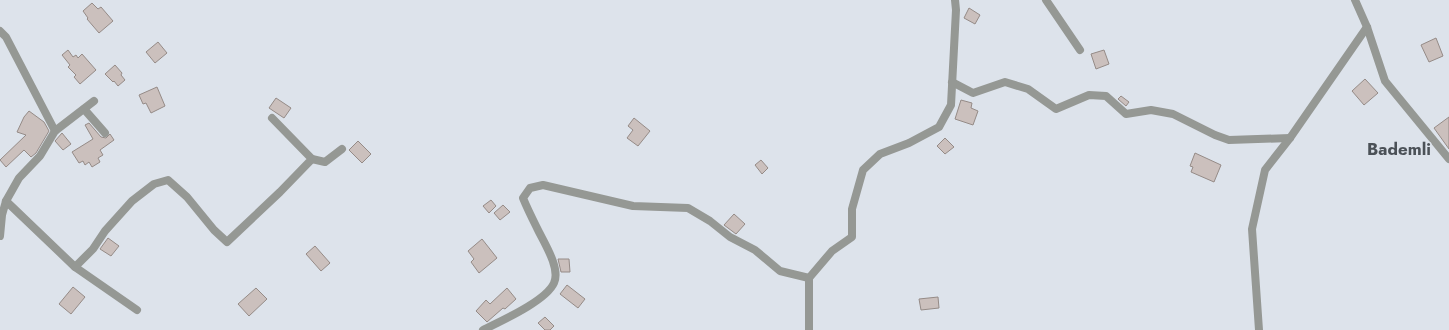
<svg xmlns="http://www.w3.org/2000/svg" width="1449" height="330" viewBox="0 0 1449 330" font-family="Jost,sans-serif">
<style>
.building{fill:#cbc0bd;stroke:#958b87}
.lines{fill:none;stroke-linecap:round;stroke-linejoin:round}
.street{stroke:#959894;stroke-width:8}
.labels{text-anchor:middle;stroke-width:3;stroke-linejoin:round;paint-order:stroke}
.neighbourhood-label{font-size:17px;font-weight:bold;fill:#4b5157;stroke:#dde3eb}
</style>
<rect width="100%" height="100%" fill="#dde3eb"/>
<g class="building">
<path d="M92,3l6,6 3,-2 12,14 -14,12 -12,-14 1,-1 -5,-7z"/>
<path d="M969,8l11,7 -5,9 -11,-6z"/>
<path d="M1436,38l7,18 -14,6 -8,-17z"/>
<path d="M158,42l9,11 -12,10 -9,-11z"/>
<path d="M68,50l5,7 3,-2 2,3 4,-4 14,16 -16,14 -6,-7 2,-2 -8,-8 2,-2 -8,-10z"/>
<path d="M1104,50l5,14 -13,5 -5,-15z"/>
<path d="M115,65l7,8 -1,2 4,5 -7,6 -4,-5 -1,1 -8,-8z"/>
<path d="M1365,79l13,14 -14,12 -12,-14z"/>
<path d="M157,87l8,19 -14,7 -5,-10 -3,1 -4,-9z"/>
<path d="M1121,96l8,6 -3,4 -8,-7z"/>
<path d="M276,98l15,10 -7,10 -15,-10z"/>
<path d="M961,100l11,3 -1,5 7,3 -5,14 -18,-6z"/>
<path d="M29,111l15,11 5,9 -13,22 -5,4 -7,-7 -18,17 -6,-7 26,-25 -9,-3 7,-15z"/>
<path d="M1449,117v32l-15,-21z"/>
<path d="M634,118l16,13 -12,15 -11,-8 6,-8 -5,-4z"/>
<path d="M89,123l12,14 5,1 4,-4 4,6 -14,10 3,5 -5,3 2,4 -8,5 -3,-5 -4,3 -2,-4 -4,2 -7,-11 21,-13 -8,-14z"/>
<path d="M62,133l9,11 -8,6 -8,-9z"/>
<path d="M945,138l9,9 -9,7 -8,-8z"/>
<path d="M358,141l13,13 -9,9 -13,-13z"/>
<path d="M1195,153l26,12 -7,17 -23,-10 2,-5 -3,-1z"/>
<path d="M761,160l7,8 -6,6 -7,-9z"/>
<path d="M491,200l5,6 -7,7 -6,-7z"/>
<path d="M503,205l7,7 -10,8 -6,-7z"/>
<path d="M734,214l11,10 -9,10 -12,-9z"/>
<path d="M108,238l11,8 -8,10 -11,-7z"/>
<path d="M482,239l15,19 -18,15 -8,-11 3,-3 -6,-8z"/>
<path d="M315,246l15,17 -9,8 -15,-17z"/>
<path d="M558,259h11l1,13h-9z"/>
<path d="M567,285l18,14 -7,9 -18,-14z"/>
<path d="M73,287l12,10 -14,17 -12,-10z"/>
<path d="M256,288l11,11 -18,17 -11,-12z"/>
<path d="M507,288l9,11 -11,10 -2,-1 -16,14 -11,-11 10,-11 4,4z"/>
<path d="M938,297l1,11 -18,2 -2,-11z"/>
<path d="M545,317l9,9 -4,4h-5l-7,-7z"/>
</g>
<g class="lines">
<g class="street">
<path d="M1046,0l34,50"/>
<path d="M1355,0l12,27 18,54 64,78"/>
<path d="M0,31l6,6 49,94"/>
<path d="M952,82l21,11 32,-11 23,7 28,20 33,-14 17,1 20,18 25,-4 22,4 42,21 14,5 61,-2"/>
<path d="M84,109l21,24"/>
<path d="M312,159l13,3 17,-13"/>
<path d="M6,201l69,66 62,43"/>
<path d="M0,236l2,-21 4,-14 13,-23 21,-22 15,-25 39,-30"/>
<path d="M75,267l18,-18 12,-18 27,-30 22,-17 14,-4 19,17 27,33 13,12 53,-50 32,-33 -40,-41"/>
<path d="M483,330c18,-9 63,-29 71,-47 7,-15 -11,-42 -17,-55 -5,-10 -10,-20 -14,-30l7,-10 13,-3 90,21 55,2 22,13 20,16 25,13 25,21 29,7"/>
<path d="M809,330v-52l23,-27 20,-14v-28l11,-39 17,-16 29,-11 30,-16 12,-22 5,-95 -1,-10"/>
<path d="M1259,330l-7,-101 13,-59 25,-32 77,-111"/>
</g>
</g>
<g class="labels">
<g class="neighbourhood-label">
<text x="1399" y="155">Bademli</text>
</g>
</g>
</svg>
